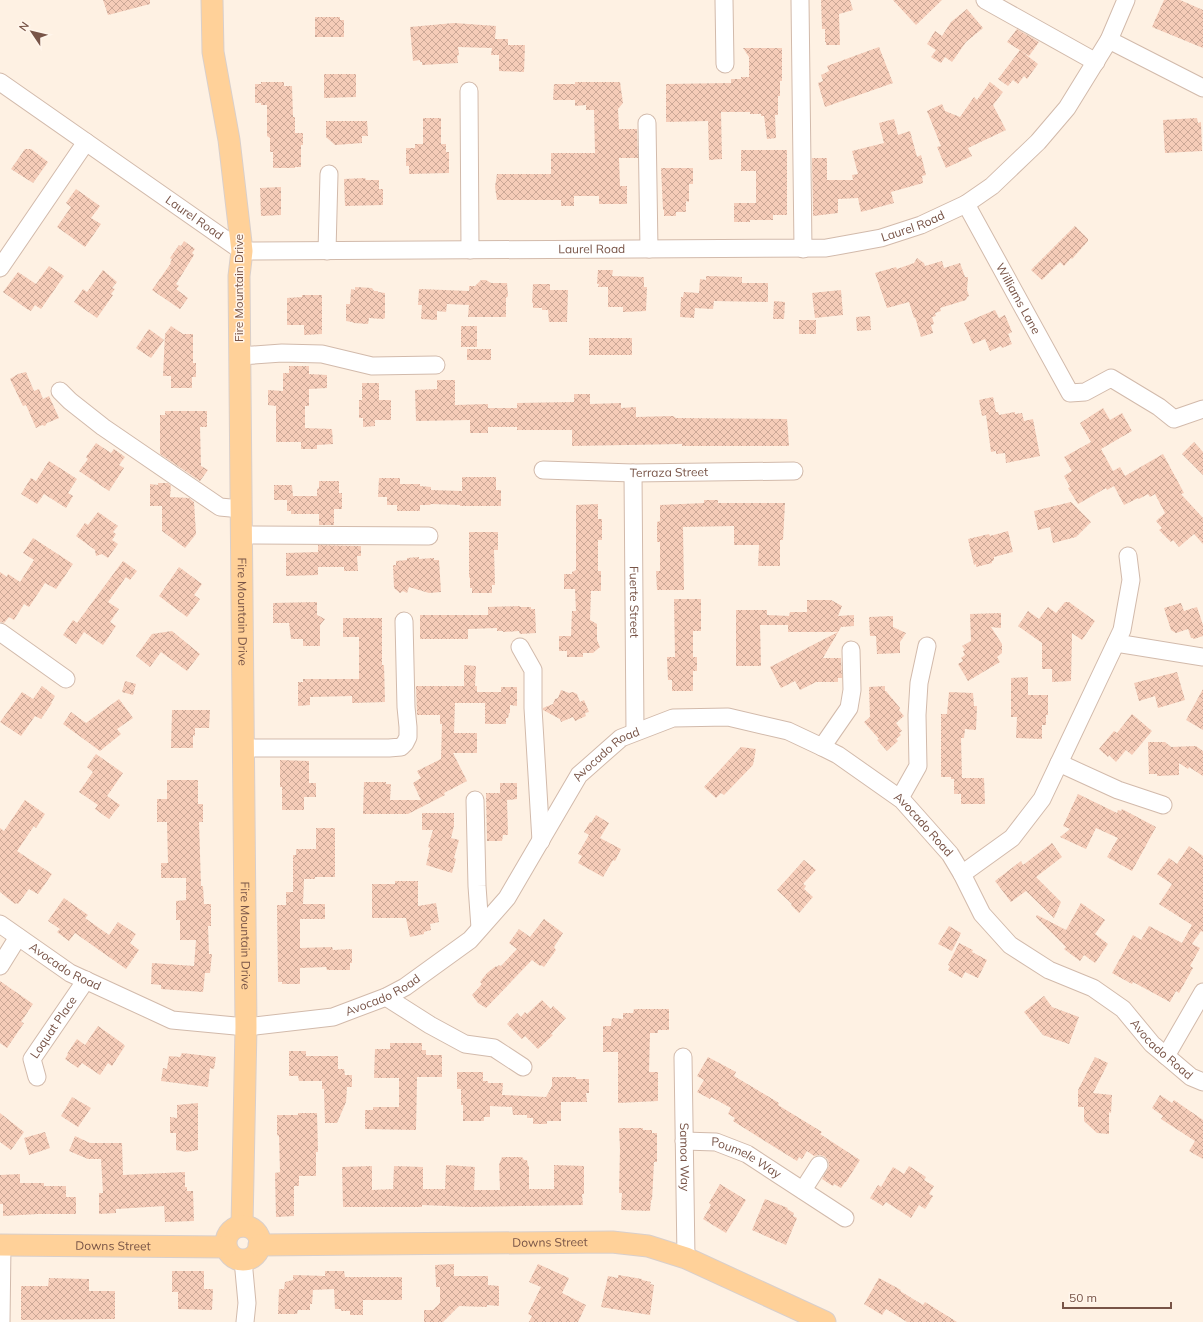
<svg xmlns="http://www.w3.org/2000/svg" width="1203" height="1322" viewBox="0 0 1203 1322" font-family="Mulish,sans-serif">
<style>
.building{fill:url(#building-cross-hatch)}
.lines{fill:none;stroke-linecap:round;stroke-linejoin:round}
.minor-casing{stroke:#d2baab;stroke-width:19}
.major-casing{stroke:#d9cfcb;stroke-width:23}
.minor{stroke:#fff;stroke-width:17}
.major{stroke:#ffd199;stroke-width:21}
.labels{text-anchor:middle;stroke-width:3;stroke-linejoin:round;paint-order:stroke}
.street-label{font-size:12px;fill:#785447;stroke:#fff5eb}
</style>
<defs>
<pattern id="building-cross-hatch" width="8" height="8" patternUnits="userSpaceOnUse"><rect width="8" height="8" fill="#f5ccb8"/><path d="M0 0l8 8M0 8l8-8" fill="none" stroke="#cba897"/></pattern>
</defs>
<rect width="100%" height="100%" fill="#fef1e3"/>
<g class="building">
<path d="M103,0h47v4l-42,11z"/>
<path d="M821,0h29l3,10 -14,4 1,31h-14v-3h-1v-13h-3z"/>
<path d="M893,0h49l-26,25z"/>
<path d="M1164,0h16l23,10v38l-51,-21z"/>
<path d="M967,9l16,19 -17,14 -14,20 -7,-5 -4,6 -10,-6 5,-7 -9,-6 8,-13 7,5 9,-14z"/>
<path d="M315,17h25v3h4v17h-29z"/>
<path d="M454,23l42,3 -1,13h13v6h17l-1,27 -25,-1v-16h-8l1,-7 -34,-1 1,8 -2,1 1,7 -36,2v-3h-2v-2l-7,1 -3,-34z"/>
<path d="M1017,29l22,13 -10,14 -22,-14z"/>
<path d="M879,47l14,36 -68,24 -7,-24 5,-2 -2,-6 8,-4 -2,-5z"/>
<path d="M743,48h39v33h-2v15h-2v19h-3l1,23 -9,1 -3,-23h-3v-2h-11v-2h-29l1,47 -13,1 -1,-39 -42,1v-38l65,-1v-4h10v-2h8v-20z"/>
<path d="M1020,50l18,14 -11,15 -3,-3 -6,8 -5,-4 -5,6 -10,-7z"/>
<path d="M324,74h32v23l-32,1z"/>
<path d="M261,82h23v4h8l1,31h2v16h8v12h-2v22h-6v1h-22v-16h-3v-14l-3,-2v-31h-6v-2h-6v-19h6z"/>
<path d="M575,82h45l3,21 -5,6 1,20h18l1,29h-19l1,28h7v18h-28v-8h-25v10h-13v-6h-64l-2,-13 2,-13h54v-21h44l-1,-43h-8v-5l-11,1v-6h-22l1,-16h21z"/>
<path d="M990,82l13,10 -10,13 13,25 -38,18 4,8 -26,12 -9,-21 4,-1 -14,-35 15,-7 3,7 15,6 14,-20 3,3z"/>
<path d="M423,118h18v26h5v8h3v21l-40,1v-8h-3v-18h9v-4h8z"/>
<path d="M1197,118l1,5 3,-1 1,29 -37,2 -2,-33z"/>
<path d="M894,119l4,16 12,-4 7,26 4,-2 5,20 -4,1 1,7 -32,9 3,11 -33,9 -3,-14 -20,1v14l-25,3 -1,-58h15v22h26l-1,-5 6,-1 -6,-23 32,-8 -5,-20z"/>
<path d="M326,121h41l1,15h-6v7l-27,2 -9,-8z"/>
<path d="M25,149h6l17,13 -15,21 -22,-14z"/>
<path d="M741,150h46v65h-14v5h-23v2h-16v-19h22v-32h-15z"/>
<path d="M661,168h32v16h-4v18l-3,-1v11h-10v4h-12v-6h-1z"/>
<path d="M365,178l1,2h13v9h4v16l-38,1 -1,-27z"/>
<path d="M281,187v28l-20,1 -1,-28z"/>
<path d="M76,189l24,17 -9,12 10,6 -16,23 -28,-20 14,-20 -5,-4z"/>
<path d="M1075,226l13,13v2l-16,18 -1,-1 -7,8 -4,-4 -18,18 -11,-10z"/>
<path d="M184,241l11,8 -3,4 2,2 -18,29 3,2 -3,3 12,9 -8,11 -28,-19 19,-27h-1l2,-4 -2,-1 9,-13 2,1z"/>
<path d="M917,258l7,5 1,3 17,-5 2,7 16,-5 5,14h3l-1,13 2,6 -2,1 -1,3 -26,8 1,3 -6,2 1,3 -4,1 2,7 -3,1 2,8 -12,4 -6,-20 -1,1 -5,-16 -22,6 -12,-35 21,-6 1,2 17,-6z"/>
<path d="M49,266l15,10 -23,33 -6,-4 -4,6 -4,-2 -24,-17 15,-20 18,12z"/>
<path d="M103,270l14,12 -5,6 3,1 -4,5 2,1 -16,23 -23,-16 9,-13 4,3z"/>
<path d="M598,270h15l-1,6 32,1v10h3l-1,24 -23,1v-5h-15v-20h-10l1,-3h-2z"/>
<path d="M706,276l36,1v6h26v19l-54,-1 -1,8 -18,-1 -1,10 -14,-1 1,-20h2l1,-5 15,1 1,-14 6,1z"/>
<path d="M481,280h5l5,3h16l1,13 -2,2v19h-38l1,-12 -22,-1 -1,8 -9,-1v9l-16,-1 1,-14h-4l1,-16 50,2v-5h6z"/>
<path d="M533,284h17v6h18l-1,32h-18l-1,-12h-6v-2h-9v-5h-1z"/>
<path d="M355,287l17,1 2,3h4v1l7,1v25l-2,1 -14,-1 -1,6 -14,-1 -2,-1 -6,-1v-17h4l1,-15 4,1z"/>
<path d="M841,290l2,25 -28,3 -3,-25z"/>
<path d="M302,295h20v39l-18,1v-10h-17v-27l15,-1z"/>
<path d="M774,301l11,1 -1,17h-11z"/>
<path d="M995,310l4,8 6,-3 7,17 -4,2 4,10 -10,4 -1,-2 -11,5 -5,-12 -12,5 -9,-21z"/>
<path d="M870,316l1,14 -14,1 -1,-14z"/>
<rect x="799" y="320" width="17" height="14"/>
<path d="M171,326l12,8h10v29h3v14h-4v11h-21v-12h-8l2,-42z"/>
<rect x="461" y="326" width="16" height="21"/>
<path d="M149,329l15,11 -13,18 -15,-10z"/>
<rect x="589" y="338" width="43" height="17"/>
<rect x="467" y="349" width="24" height="11"/>
<path d="M289,366h20v8l18,1v13l-18,1v17h-4v22l27,1 1,15 -16,1v4h-16v-7h-25v-36l-8,-1v-15l15,1v-18h6z"/>
<path d="M26,372l8,19 5,-2 4,10 6,-3 10,22 -12,5 -2,3 -3,-1 -6,3 -10,-23 -3,1 -13,-27 8,-5z"/>
<path d="M437,380h18v25l33,-1v4h29v-5l57,-1v-8h16v10l31,-1v5l15,-1v10l37,-1 3,2 111,1 2,27h-107v-2l-110,2v-16h-55v-3h-29v6h-18v-13l-54,1 -1,-31 22,-1z"/>
<path d="M362,383h17v17h12v20h-16v6l-12,1v-9h-4v-18h3z"/>
<path d="M993,397l3,15h2l1,3 16,-3v2l7,-1 2,8 9,-2 7,37 -34,7 -1,-10 -9,1v-3l-5,1 -5,-37 -4,1 -3,-16z"/>
<path d="M1103,408l7,12 12,-7 10,18 -31,18 12,22 7,-4 5,9 38,-22 21,39 -3,1 22,24v26l-9,-10 -15,13 -6,-7 -2,2 -12,-12 3,-2 -6,-7 9,-8 -10,-19 -5,3 -2,-3 -9,5 -1,-1 -14,7 -10,-19 -7,4 -1,-2 -28,16 -10,-16 2,-1 -6,-11 8,-5 -8,-14 27,-15 -11,-19z"/>
<path d="M165,411h42v16h-7l1,39 7,4 -8,11 -40,-27v-39h5z"/>
<path d="M1194,442l9,10v23l-21,-21z"/>
<path d="M96,443l15,10 3,-4 11,8 -6,8 5,3 -15,23 -30,-20 9,-12 -2,-2z"/>
<path d="M49,461l28,18 -9,14 5,3 -7,12 -22,-14 -7,10 -16,-10 10,-16 5,3z"/>
<path d="M462,477h34v13h5v16h-41v-1l-29,-1 -1,1h-10v6h-23v-6h-10v-8h-9l1,-19h21v6h20v2l11,1v3l31,1z"/>
<path d="M319,481h20v12h3v16h-8v16h-15v-11h-28v-3h-4v-11h-13v-15h18l1,11h24v-7l2,-1z"/>
<path d="M158,483h10l3,3 -1,11 19,1 5,4 2,32 -11,14 -23,-17v-25h-12v-22l8,1z"/>
<path d="M704,500h14v3h67l-2,37h-3v26h-22l1,-21h-25v-19l-51,1 1,63h-27l-1,-19h4v-29h-3v-20l3,-1v-16l44,-2z"/>
<path d="M1071,502l20,20 -15,15 -23,6 -3,-16 -12,3 -4,-19z"/>
<path d="M598,504v15h4v21h-4v31h3v20h-10l-1,29 7,4v16l3,7 -7,6h-10v4h-16v-6h-8v-15h12l1,-25h4l-1,-22h-11v-15h8v-2l4,-2v-65z"/>
<path d="M98,512l20,14 -5,6 3,2 -4,6 6,4 -10,14 -6,-4 -6,2 -1,-6 -19,-14 9,-13 3,2z"/>
<path d="M1008,531l5,21 -19,5v3l-2,1v2l-16,4v-3l-2,1 -6,-26 21,-5 1,2z"/>
<path d="M469,532h29v18h-4l1,35h-3v8h-20v-5h-2v-11l-1,1z"/>
<path d="M33,538l40,26 -17,25 -11,-6 -16,24 -5,-3 -10,16 -5,-3 -5,6 -4,-1v-50l7,5 1,-3 12,8 14,-22 -11,-7z"/>
<path d="M318,545l43,1v10h-4l1,15h-14v-4h-26v8l-32,1v-23l32,-1z"/>
<path d="M419,557v2l15,-1v2h5l2,32 -12,1 -20,-6 -2,6 -4,-2 -3,2 -6,-5 -1,-23h3v-4l11,-1v-2z"/>
<path d="M123,561l14,10 -7,9 -4,-3 -18,25 11,7 -9,13 6,4 -13,19 -19,-13 -8,12 -13,-9 10,-15 4,3z"/>
<path d="M179,567l23,17 -8,11 6,4 -13,18 -28,-21z"/>
<path d="M674,599h27v32h-8v26h4v14h-4v20h-21v-11h-4l-1,-23h8z"/>
<path d="M807,600h24l11,6 -4,10 16,-1v11l-13,1 -18,31h18l1,20h-4v4h-22l-16,8 -5,-9 -14,7 -11,-21 68,-35h-50v-7h-28l1,41h-25v-56h31v5l22,1 1,-4h17z"/>
<path d="M317,602v13l8,4 -5,6v21h-17v-7h-12l-2,-16h-16v-20z"/>
<path d="M1065,602h4l26,19 -13,19 -10,-7 -1,48 -19,1v-13h-10v-26l-24,-17 10,-15 11,8 9,-12 8,6z"/>
<path d="M1181,603l3,8 13,-4 6,18v11l-9,3 -1,-1h-2l-3,-9 -12,4 -5,-3 -7,-22z"/>
<path d="M520,606v1h11v2h4l1,24 -16,1 -1,-3 -16,1v-1h-6v-3l-29,1v10h-48v-24h68v-8z"/>
<path d="M1001,613v15l-10,-1 11,17v9l-5,4 3,5 -32,19 -10,-17 5,-3 -2,-3 4,-3 -2,-4 2,-1 -3,-4 9,-5 -1,-27z"/>
<path d="M893,616v11l13,6 -6,9v11l-23,1 -1,-18h-6l-1,-19z"/>
<path d="M343,618h39v47h2l1,37 -33,1v-7l-42,1v8l-12,1v-24h5v-3h56v-42h-16z"/>
<path d="M172,631l28,23 -13,17 -26,-19 -11,15 -14,-11 16,-22z"/>
<path d="M464,665l12,1 -1,20h2v6h24v-5h16v19l-7,-1v8h-1l-1,5h-2v6h-21v-21h-30l-1,30h23v20h-24l14,28 -23,12 1,2 -37,19h-45l1,-32h22v2h5l-1,16h31l-8,-17 8,-5 -4,-7 24,-12 1,-35h-2v-9h-23l-1,-29h48z"/>
<path d="M1177,672l8,28 -27,8 -3,-12 -16,5 -5,-18z"/>
<path d="M1028,677v18h20v20h-2v10h-4v14l-26,-1 1,-21h-6v-39z"/>
<path d="M125,681l11,3 -3,11 -11,-3z"/>
<path d="M42,686l13,10 -4,7h1l-11,16 -6,-3 -14,20 -21,-14 22,-30 11,7z"/>
<path d="M885,686v5h1l14,17 -1,2 5,6 -8,7 6,8 -3,2 2,2 -5,4 2,2 -11,10 -10,-11 2,-1 -15,-17 6,-5 -1,-30z"/>
<path d="M1203,689v41l-17,-10z"/>
<path d="M561,690l8,3 4,-1 4,2 3,8 4,-2 5,12 -4,1 1,3 -11,5 -2,-4 -12,5 -1,-3 -17,-9v-2l10,-4 2,-5 3,-1z"/>
<path d="M949,692l24,1 1,13h3l-1,24 -11,-1 -1,9h-3l1,40h22l1,26h-24v-10h-7v-15h-3v-2h-10v-63h6z"/>
<path d="M119,699l14,19 -16,11 4,5 -21,17 -37,-27 8,-12 15,11z"/>
<path d="M172,710h38l-1,18h-14v8l-2,-1v13h-22z"/>
<path d="M1132,714l20,17 -20,24 -6,-5 -10,12 -7,-7 -1,2 -9,-8 15,-18 3,2z"/>
<path d="M1148,742h17l6,5 25,-1 7,5v25l-14,-9 -1,2 -9,-6v12l-22,1v-2h-8z"/>
<path d="M741,747l15,2 -3,16 -29,30 -3,-2 -5,5 -12,-11z"/>
<path d="M96,754l27,19 -16,23 13,9 -11,14 -14,-10 3,-4 -19,-13 14,-20 -6,-5z"/>
<path d="M280,760l29,1v22h7v14h-12v13h-22v-23h-2z"/>
<path d="M167,780h31v24h5v18h-4l2,64h2l1,18h7v22h-3l1,28h3l-2,19h-5l-2,19 -42,-3v-4l-10,-1 1,-21 42,3 2,-26h-16v-20h-4v-19l10,-1v-22h-25v-15h7l-1,-41h-10v-23h10z"/>
<path d="M500,783h17v16l-10,1 1,35h-5l-1,6h-15l-1,-48h14z"/>
<path d="M1078,794l39,19 1,-3 3,1 1,-2 34,18 -24,44 -25,-14 11,-19 -22,-10 -10,21 -26,-12 10,-8 -7,-3z"/>
<path d="M25,800l20,14 -9,14 -2,-2 -17,25 35,23 -14,20 -9,-5 -11,15 -2,-1 -1,1 -15,-12v-64l4,3z"/>
<path d="M422,813h32v13l-3,12 8,2 -5,18 2,1 -4,14 -26,-8 4,-17 -2,-1 5,-17h-11z"/>
<path d="M596,815l13,8 -9,15 21,11 -6,12 -2,-1 -10,17 -25,-14 4,-7 -4,-2 11,-19 -5,-3 6,-10 1,1z"/>
<path d="M316,828h19v49h-20v2h-11l-1,25h22v15h-25v29l32,-1 1,3 19,-1v14h-2v7h-23l-1,-3 -26,1v16h-18v-2h-4l-1,-77h9v-13h7v-37h3v-6h20z"/>
<path d="M1052,843l10,14 -26,20 25,25 -7,16 -28,-27 -15,11 -16,-21 26,-20 2,4z"/>
<path d="M1189,846l14,10v76l-2,-1 -9,13 8,4 -10,18 3,2 -14,25 -3,-2 -6,11 -37,-20 -1,2 -20,-11 21,-38 8,5 8,-14 33,17 10,-18 -33,-21 13,-20 -15,-10 12,-16 8,6z"/>
<path d="M804,860l12,10 -13,14 3,2 -2,3 9,8 -14,16 -8,-8 1,-1 -15,-14z"/>
<path d="M395,881h23v25l18,-3 3,19 -9,2 1,6 -7,2v2l-14,3 -4,-19h-34v-34h23z"/>
<path d="M64,898l24,17 -3,3 24,17 9,-13 18,12 -6,9 9,7 -13,19 -51,-36 -6,8 -12,-9 3,-3 -12,-8z"/>
<path d="M1081,903l24,17 -10,14 13,10 -13,19 -11,-8 -4,6 -16,-12 2,-2 -30,-30 1,-2 29,15z"/>
<path d="M544,919l19,14 -9,14 2,3 -12,17 -3,-2 -1,1 -8,-6 -46,48 -8,-5 -6,-8 10,-11 -2,-2 7,-9 9,-7 1,1 2,-2 2,1 16,-17 -8,-6 10,-14 11,8z"/>
<path d="M949,926l12,7 -9,18 -14,-7z"/>
<path d="M959,943l14,7 -1,2 15,8 -9,18 -13,-6 -3,6 -14,-8 2,-4 -2,-1z"/>
<path d="M0,981l33,23 -12,18 3,1 -17,25 -7,-5z"/>
<path d="M1044,996l8,11 27,10 -10,27 -26,-9 -19,-23z"/>
<path d="M542,1000l9,9 2,-3 13,12 -15,16 2,1 -15,14 -13,-13 -3,3 -15,-15 10,-11 4,4 4,-5 2,2z"/>
<path d="M634,1009h35v21h-11v3h-8l-1,39h9v29l-40,2v-51h-15v-26h8l1,-8 11,1v-6h10z"/>
<path d="M98,1026l24,17 3,3 -13,20 -4,-3 -8,12 -18,-12 -4,5 -13,-9 3,-5h-1l10,-15 8,6z"/>
<path d="M390,1043h32v7h4v5h16v22h-25l-1,53 -51,-1v-19h8v-3h26v-29h-25l1,-29h15z"/>
<path d="M289,1051h17v5h32v13h6l1,6h7v12h-5l-1,15 -9,21h-12l-1,-34h-2v-8h-23l-1,-5h-9z"/>
<path d="M182,1053l34,4 -2,12 -4,-1 -2,19 -47,-6 2,-13 4,1 2,-13 11,1z"/>
<path d="M708,1057l28,15 -2,4 45,27 -1,2 44,27 -2,2 40,26 -14,22h-1l-4,6 -7,-4 -1,2 -11,-7 7,-13 -1,-6 -4,-4 -5,-1 -5,1 -7,-5 -5,8 -3,-2 -2,4 -64,-40 2,-3 -7,-4 3,-6 -20,-11 -1,2 -13,-7 7,-12 -7,-4z"/>
<path d="M1095,1057l13,6 -15,30 19,2 -1,18 -2,-1v22l-12,-1 -13,-12v-14h-6v-17z"/>
<path d="M457,1072h26v9h5v2h15l-1,12 44,2 6,-11v-9h24v2h13v14h-3l1,9h-26v19h-14v3h-14v-6h-6v-3h-14l-1,-8 -22,-1v11h-6v4h-21v-16h-2v-16h-4z"/>
<path d="M1160,1095l12,8 2,-3 29,20v39l-14,-8 6,-10 -34,-22 2,-3 -11,-8z"/>
<path d="M72,1097l19,11 -13,19 -17,-11z"/>
<path d="M198,1103v47l-11,2 -11,-2v-17h-6v-16l7,1v-13z"/>
<path d="M0,1113l24,19 -13,18 -11,-8z"/>
<path d="M298,1113h19l1,39h-2v24h-17v10h-5v30l-18,1 -1,-44 5,-1 -1,-36 -2,-1v-20h21z"/>
<path d="M619,1128h24v2h9v3h5v29h-3l-2,38h-1l-1,11 -29,-1 1,-17h-3l1,-44z"/>
<path d="M45,1132l5,16 -21,7 -5,-17z"/>
<path d="M75,1136l15,7h32l1,32 62,-3v15h2v4h6l1,30 -29,1 -1,-16 -48,3v4l-17,1v-21h4l-2,-34h-13l-19,-8z"/>
<path d="M502,1157h20l2,3h3l1,6h1v23h25v-24l30,1v28h-2l1,11 -114,2 -47,-2v2h-79l-1,-40 30,-1v24l21,-1 1,-23 29,1v22h22l1,-24 29,2 -1,23h26l-1,-25z"/>
<path d="M909,1166l17,11 -2,3 10,6 -5,8 4,2 -8,13 -6,-4 -8,13 -25,-16 -3,4 -13,-8 8,-13 3,2 12,-20 11,7z"/>
<path d="M20,1174v9h24v3h22v11h10v17h-38l-35,2v-12h-3v-29z"/>
<path d="M720,1184l26,16 -20,33 -23,-14 8,-14 -2,-2z"/>
<path d="M765,1199l23,9 -1,1 7,4 -1,3 4,2 -11,27 -34,-15z"/>
<path d="M454,1264v12h34v9l11,1v20l-12,-1v2l-28,-1 -16,16h-19v-12h9l7,-7v-16h-4v-3l-1,-19z"/>
<path d="M538,1264l31,14 -7,15 24,12 -8,17h-49l3,-6 -4,-2 13,-27 -12,-5z"/>
<path d="M172,1271h32v18h9l-1,21 -34,-1v-17h-6z"/>
<path d="M325,1271h19l1,6h57v23h-39v15h-13v-4h-9v-2h-6l-1,-20 -21,1 -1,14h-2v6h-12l-1,4h-19l1,-25h5l1,-7 8,-2v-5l32,1z"/>
<path d="M618,1275l24,4v1l9,2 -1,2 4,1 -4,30 -49,-8 7,-31 10,2z"/>
<path d="M49,1278l40,1v12h26v28l-94,1v-34h27z"/>
<path d="M879,1278l22,12 -1,1 23,14 2,-3 32,20h-50l-21,-13 -4,6 -18,-11z"/>
</g>
<g class="lines">
<g class="minor-casing">
<g id="minor">
<path d="M724,0l1,64"/>
<path d="M800,0l3,249"/>
<path d="M985,0l111,62"/>
<path d="M1109,40l94,48"/>
<path id="s1" d="M0,82l242,169 584,-3 55,-10 40,-13 45,-21 26,-18 46,-44 29,-34 42,-68 17,-40"/>
<path d="M469,91l1,159"/>
<path d="M647,123l2,126"/>
<path id="s2" d="M966,204l104,189 15,-1 26,-14 48,29 15,12 29,-10"/>
<path d="M327,251l2,-77"/>
<path d="M0,268l86,-126"/>
<path d="M240,356l42,-3 40,1 50,12 64,-1"/>
<path d="M60,391l10,10 33,26 117,80 21,2"/>
<path id="s3" d="M543,470l90,3 161,-2"/>
<path id="s4" d="M633,473l2,258"/>
<path d="M242,535l187,1"/>
<path d="M0,632l66,47"/>
<path d="M1116,643l87,14"/>
<path d="M520,647l13,23v38l8,133"/>
<path d="M822,747l27,-39 3,-18 -1,-40"/>
<path d="M243,748h146l12,-1 4,-4 3,-6v-10l-2,-20 -2,-86"/>
<path d="M1059,763l59,27 45,15"/>
<path d="M900,798l18,-32 -1,-51 2,-32 8,-37"/>
<path d="M475,800l2,86 3,42"/>
<path d="M962,874l50,-36 30,-39 80,-169 9,-50 -3,-24"/>
<path id="s5" d="M0,924l70,49 102,47 74,7 87,-10 53,-20 19,-10 65,-47 37,-42 72,-123 42,-37 52,-20 55,-1 60,14 34,16 16,8 64,45 48,54 12,20 20,40 28,31 39,25 44,18 30,21 29,35 39,33 12,5"/>
<path d="M0,966l18,-29"/>
<path d="M386,997l44,28 35,19 29,4 29,19"/>
<path d="M1166,1056l37,-64"/>
<path id="s6" d="M683,1057l3,201"/>
<path id="s7" d="M37,1077l-5,-18 54,-79"/>
<path id="s8" d="M684,1141l32,1 31,12 98,64"/>
<path d="M803,1190l16,-25"/>
<path d="M243,1260l4,43 -2,19"/>
<path d="M1,1322l1,-76"/>
</g>
</g>
<g class="major-casing">
<g id="major">
<path id="s9" d="M212,0l1,52 16,88 13,111 -3,25 7,751 -4,199"/>
<circle cx="243" cy="1243" r="17"/>
<path id="s10" d="M0,1245l226,2"/>
<path id="s11" d="M259,1245l353,-3 36,4 38,12 139,64"/>
</g>
</g>
<use href="#minor" class="minor"/>
<use href="#major" class="major"/>
</g>
<g class="labels">
<g class="street-label">
<text dy="4" stroke="none"><textPath href="#s1" startOffset="237">Laurel Road</textPath></text>
<text dy="4" stroke="none"><textPath href="#s1" startOffset="969">Laurel Road</textPath></text>
<text dy="4" stroke="none"><textPath href="#s1" startOffset="645">Laurel Road</textPath></text>
<text transform="translate(239 288) rotate(-90)" y="4">Fire Mountain Drive</text>
<text dy="4" stroke="none"><textPath href="#s2" startOffset="108">Williams Lane</textPath></text>
<text dy="4" stroke="none"><textPath href="#s3" startOffset="126">Terraza Street</textPath></text>
<text dy="4" stroke="none"><textPath href="#s4" startOffset="129">Fuerte Street</textPath></text>
<text dy="4" stroke="none"><textPath href="#s9" startOffset="614">Fire Mountain Drive</textPath></text>
<text dy="4" stroke="none"><textPath href="#s5" startOffset="751">Avocado Road</textPath></text>
<text dy="4" stroke="none"><textPath href="#s5" startOffset="1111">Avocado Road</textPath></text>
<text dy="4" stroke="none"><textPath href="#s9" startOffset="938">Fire Mountain Drive</textPath></text>
<text dy="4" stroke="none"><textPath href="#s5" startOffset="78">Avocado Road</textPath></text>
<text dy="4" stroke="none"><textPath href="#s5" startOffset="414">Avocado Road</textPath></text>
<text dy="4" stroke="none"><textPath href="#s7" startOffset="57">Loquat Place</textPath></text>
<text dy="4" stroke="none"><textPath href="#s5" startOffset="1447">Avocado Road</textPath></text>
<text dy="4" stroke="none"><textPath href="#s6" startOffset="100">Samoa Way</textPath></text>
<text dy="4" stroke="none"><textPath href="#s8" startOffset="66">Poumele Way</textPath></text>
<text dy="4" stroke="none"><textPath href="#s11" startOffset="291">Downs Street</textPath></text>
<text dy="4" stroke="none"><textPath href="#s10" startOffset="113">Downs Street</textPath></text>
</g>
</g>
<g transform="translate(32 32) rotate(305)" stroke="#fff5eb" stroke-width="3" paint-order="stroke">
<path d="M0-3L7 15L0 10L-7 15Z" fill="#785447"/>
<text y="-6" font-size="11" font-weight="bold" text-anchor="middle" fill="#785447">N</text>
</g>
<path d="M1063 1302v6h108v-6" fill="none" stroke="#785447" stroke-width="2"/>
<text x="1069" y="1302" font-size="12" fill="#785447" stroke="#fff5eb" stroke-width="3" paint-order="stroke">50 m</text>
</svg>
